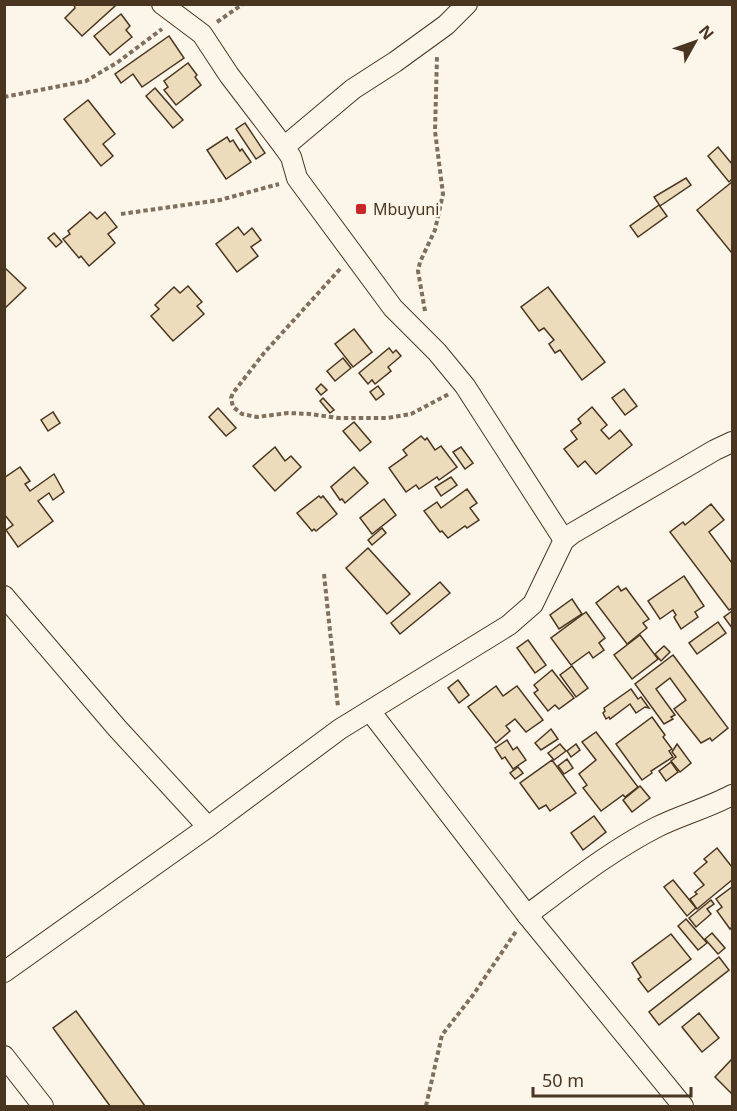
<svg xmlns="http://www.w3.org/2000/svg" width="737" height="1111" viewBox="0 0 737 1111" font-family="'Noto Sans',sans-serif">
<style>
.building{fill:#ecdcbc;stroke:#4a3520;stroke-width:1.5}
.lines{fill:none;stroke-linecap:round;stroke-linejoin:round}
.street-casing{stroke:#4a3520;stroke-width:22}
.path{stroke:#7f6f5c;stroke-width:4;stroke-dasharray:4.5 3;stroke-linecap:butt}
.street{stroke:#fbf6e9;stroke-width:20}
.poi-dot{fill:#c62828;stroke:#fbf6e9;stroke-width:2}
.labels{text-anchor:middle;stroke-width:4.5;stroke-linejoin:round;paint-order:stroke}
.poi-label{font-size:16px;fill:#4a3520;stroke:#fbf6e9;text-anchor:start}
</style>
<rect width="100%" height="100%" fill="#fbf6e9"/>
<g class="building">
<path d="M74,4h40l1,2 -33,30 -17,-18 10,-10z"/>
<path d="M121,14l9,12 -4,4 6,7 -22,18 -16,-19z"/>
<path d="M169,36l15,22 -42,29 -9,-13 -12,9 -6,-9z"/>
<path d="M188,63l9,12 -2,2 6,8 -25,20 -12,-15 4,-3 -4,-6z"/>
<path d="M155,88l28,32 -10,8 -27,-32z"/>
<path d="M88,100l27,34 -12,10 10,12 -12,10 -37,-47z"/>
<path d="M245,123l20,30 -9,6 -20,-30z"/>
<path d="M227,137l3,5 3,-2 7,11 2,-2 9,13 -25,17 -19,-29z"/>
<path d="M718,147l14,17v15l-3,3 -21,-26z"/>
<path d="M686,178l5,7 -31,21 -6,-9z"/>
<path d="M732,182v69l-1,1 -34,-42z"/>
<path d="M659,205l8,11 -29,21 -8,-11z"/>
<path d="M90,212l7,7 8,-7 12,15 -9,7 7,9 -26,23 -8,-10 -2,2 -16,-19 7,-5 -2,-3z"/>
<path d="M238,227l6,8 8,-7 9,12 -10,7 7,9 -21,16 -21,-28z"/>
<path d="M54,233l8,9 -6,5 -8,-9z"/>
<path d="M4,267l22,21 -22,21z"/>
<path d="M188,286l14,16 -5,4 7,8 -31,27 -22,-25 8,-7 -4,-4 19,-18 6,6z"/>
<path d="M548,287l57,75 -23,18 -22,-30 -5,3 -6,-9 5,-4 -10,-12 -5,3 -18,-24z"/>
<path d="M354,329l18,23 -19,15 -18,-23z"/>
<path d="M389,348l4,5 3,-3 5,6 -13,11 3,4 -16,13 -3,-4 -4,4 -9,-11z"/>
<path d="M343,358l8,10 -16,13 -8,-10z"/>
<path d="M321,384l6,6 -6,5 -5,-6z"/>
<path d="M378,386l6,8 -8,6 -6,-8z"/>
<path d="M624,389l13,17 -12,9 -13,-17z"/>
<path d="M323,398l11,12 -4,3 -10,-12z"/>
<path d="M592,407l15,18 -6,5 8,9 11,-9 12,15 -36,29 -11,-13 -7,6 -14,-18 13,-10 -6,-8 10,-8 -3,-4z"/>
<path d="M218,408l18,20 -10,8 -17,-19z"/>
<path d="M53,412l7,11 -12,8 -7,-11z"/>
<path d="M354,422l17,20 -11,9 -17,-20z"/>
<path d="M421,436l4,4 2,-2 8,12 6,-4 16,21 -18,13 -2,-3 -18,12 -3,-4 -10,7 -17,-24 18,-13 -4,-5z"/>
<path d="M275,447l10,14 6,-5 10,11 -26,24 -22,-25z"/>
<path d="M461,447l12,16 -8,6 -12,-17z"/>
<path d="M20,467l10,14 -5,3 5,7 24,-17 10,18 -11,8 -4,-7 -11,8 15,20 -35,26 -12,-17 7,-5 -9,-11v-36z"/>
<path d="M354,467l14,16 -23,20 -3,-4 -2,1 -9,-13z"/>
<path d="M451,477l6,8 -16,11 -6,-9z"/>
<path d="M467,489l10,14 -7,5 9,12 -12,8 -2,-2 -17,12 -6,-7 -2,1 -16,-21 13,-9 4,6z"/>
<path d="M319,496l2,2 2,-2 14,18 -21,17 -2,-2 -2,2 -15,-18z"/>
<path d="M384,499l12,16 -24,19 -12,-16z"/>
<path d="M711,504l13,16 -15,12 23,31v45l-3,2 -59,-78 13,-10 2,3z"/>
<path d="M382,528l4,5 -14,12 -4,-5z"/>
<path d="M368,548l42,46 -23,20 -41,-46z"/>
<path d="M684,576l20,30 -9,6 3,5 -17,12 -7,-12 2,-2 -3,-5 -13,9 -12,-18z"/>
<path d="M440,582l10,11 -50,41 -9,-11z"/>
<path d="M618,586l3,5 5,-3 23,31 -6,4 4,5 -20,16 -31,-41z"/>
<path d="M572,599l10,15 -23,15 -9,-14z"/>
<path d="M732,611v17l-8,-11z"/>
<path d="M586,612l19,26 -6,5 5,7 -11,8 -4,-6 -18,13 -20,-27z"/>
<path d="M718,622l8,11 -29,21 -8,-11z"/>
<path d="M640,635l18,24 -26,20 -18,-24z"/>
<path d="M528,640l18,25 -11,8 -18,-25z"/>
<path d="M664,646l6,6 -9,9 -6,-7z"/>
<path d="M673,655l55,73 -16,13 -2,-3 -9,5 -27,-34 12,-9 -16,-22 -14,11 19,26 -4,2 2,2 -9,5 -29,-40z"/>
<path d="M572,666l16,22 -12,9 -16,-22z"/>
<path d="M552,670l22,28 -15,11 -4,-4 -7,6 -14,-18 4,-3 -4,-5z"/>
<path d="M458,680l11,15 -10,8 -11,-15z"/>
<path d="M496,686l7,10 14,-10 26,34 -17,12 -11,-13 -9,7 4,5 -14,12 -28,-36z"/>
<path d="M631,689l7,10 3,-2 8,11 -4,-1 -9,6 -6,-9 -20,15 -1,-2 -3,2 -3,-6 2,-2 -1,-3z"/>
<path d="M652,717l13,18 -2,2 9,12 -3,2 4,6 -22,14 1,2 -10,7 -26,-36z"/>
<path d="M551,729l7,10 -17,11 -6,-7z"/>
<path d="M596,732l42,55 -13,10 -2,-2 -22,16 -18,-23 4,-3 -8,-11 17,-14 -14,-18z"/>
<path d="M507,740l6,10 4,-3 9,13 -13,9 -8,-12 -3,2 -7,-11z"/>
<path d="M560,744l6,7 -12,9 -6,-7z"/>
<path d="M576,744l4,6 -9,7 -4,-6z"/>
<path d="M677,744l14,19 -11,9 -9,-11 5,-4 -4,-5z"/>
<path d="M567,759l6,9 -9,6 -6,-8z"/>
<path d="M552,760l24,33 -26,18 -4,-6 -7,4 -19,-26z"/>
<path d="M671,762l7,10 -12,9 -7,-10z"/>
<path d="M518,767l5,6 -8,6 -5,-6z"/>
<path d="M640,786l10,12 -18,14 -9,-12z"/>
<path d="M594,816l12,16 -23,18 -12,-17z"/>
<path d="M717,848l15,19v13l-35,29 -7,-10 7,-5 -2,-2 9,-7 -10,-12 13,-11 -3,-3z"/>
<path d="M673,880l23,28 -9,8 -23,-29z"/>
<path d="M732,887v40l-2,2 -13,-18 5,-4 -6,-8z"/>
<path d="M711,900l3,4 -7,5 4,5 -15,13 -7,-9z"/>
<path d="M686,919l21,24 -9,7 -20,-24z"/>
<path d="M712,933l13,15 -7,6 -13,-15z"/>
<path d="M671,934l20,25 -43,33 -10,-13 3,-2 -9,-14z"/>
<path d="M719,957l10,13 -70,55 -10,-13z"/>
<path d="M76,1011l69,95h-35l-57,-78z"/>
<path d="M699,1013l20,25 -17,14 -20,-25z"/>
<path d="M732,1059v35l-17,-17z"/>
</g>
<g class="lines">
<g class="street-casing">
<g id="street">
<path d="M162,4l40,30 27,41 55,72"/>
<path d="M467,4l-21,21 -51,37 -42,27 -69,58 7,10 6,21 96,130 44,44 28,34 99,154"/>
<path d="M4,596l113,132 91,99"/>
<path d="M370,711l157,204 156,191"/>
<path d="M527,915c42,-31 83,-64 130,-88 24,-12 51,-19 75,-32"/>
<path d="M4,972l204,-145 132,-98 169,-104 24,-21 31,-64 9,-7 142,-83 17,-8"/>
<path d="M4,1056l39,50"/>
</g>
</g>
<g class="path">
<path d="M217,22l26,-18"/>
<path d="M4,97l82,-16 32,-19 44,-33"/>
<path d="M121,214l99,-14 59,-16"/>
<path d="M340,269l-76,84 -31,40 -2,5 2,9 9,7 15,3 31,-4 22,1 28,4h49l24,-4 38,-20"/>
<path d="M425,311l-7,-40 2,-9 15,-32 8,-36 -8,-63 2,-74"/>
<path d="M324,574l14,133"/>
<path d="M426,1106l16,-71 31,-40 44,-65"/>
</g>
<use href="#street" class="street"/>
</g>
<rect class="poi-dot" x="355" y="203" width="12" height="12" rx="3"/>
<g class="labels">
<g class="poi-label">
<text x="373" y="215">Mbuyuni</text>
</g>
</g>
<rect width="737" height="1111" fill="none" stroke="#4a3520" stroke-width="12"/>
<g transform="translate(695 42) rotate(50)" stroke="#fbf6e9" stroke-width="4.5" paint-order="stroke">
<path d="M0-4.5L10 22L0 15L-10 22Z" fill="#4a3520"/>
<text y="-9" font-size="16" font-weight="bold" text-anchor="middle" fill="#4a3520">N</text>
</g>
<path d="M533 1087v9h158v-9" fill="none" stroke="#4a3520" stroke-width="3"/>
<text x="542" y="1087" font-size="18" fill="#4a3520" stroke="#fbf6e9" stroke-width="4.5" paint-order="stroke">50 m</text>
</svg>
